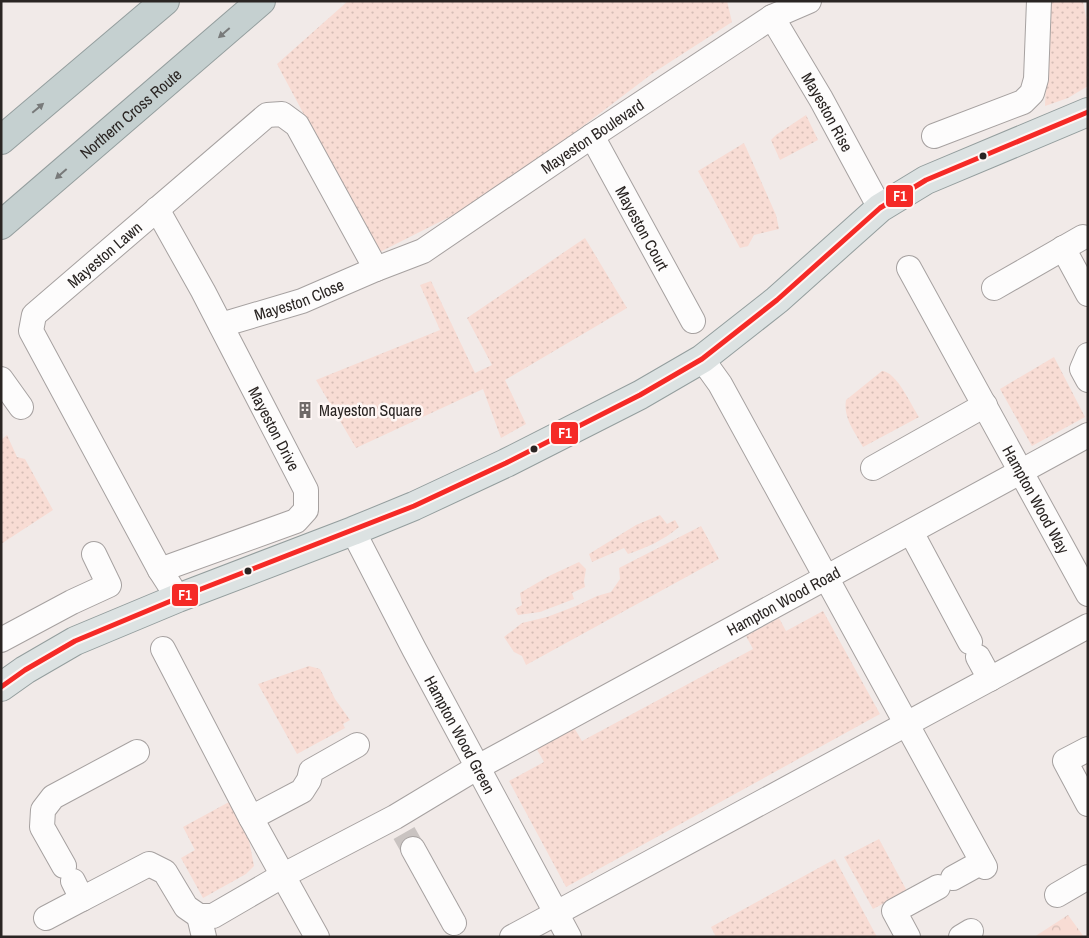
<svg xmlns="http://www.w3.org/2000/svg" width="1089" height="938" viewBox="0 0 1089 938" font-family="'Archivo Narrow',sans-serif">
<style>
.grass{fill:url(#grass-dots)}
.forest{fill:url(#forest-crowns)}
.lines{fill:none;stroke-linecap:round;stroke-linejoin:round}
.minor-tunnel{stroke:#c9c3c1;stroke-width:24;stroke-dasharray:24 12;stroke-linecap:butt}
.minor-casing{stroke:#a6a1a0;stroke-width:26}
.major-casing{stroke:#949e9e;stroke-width:30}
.highway-casing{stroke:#949e9e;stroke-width:30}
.minor{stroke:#fdfcfc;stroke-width:24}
.major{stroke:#dce2e2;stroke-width:28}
.highway{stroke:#c5d0d0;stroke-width:28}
.bus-1-casing{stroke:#fef6f4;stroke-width:9}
.bus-1{stroke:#f52a26;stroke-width:5}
.oneway{fill:#787a7a}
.bus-dot{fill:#2a2523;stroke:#fef6f4;stroke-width:2}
.labels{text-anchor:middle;stroke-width:5;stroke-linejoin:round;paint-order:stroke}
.street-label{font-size:16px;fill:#2a2523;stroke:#fef6f4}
.poi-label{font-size:16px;fill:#2a2523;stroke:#fef6f4;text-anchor:start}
.line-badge{stroke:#fef6f4;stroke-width:2}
.badge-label{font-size:14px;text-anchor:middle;font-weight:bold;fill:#fff}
</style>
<defs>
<pattern id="grass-dots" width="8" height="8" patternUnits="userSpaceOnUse" patternTransform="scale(1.25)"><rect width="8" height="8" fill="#f8dcd4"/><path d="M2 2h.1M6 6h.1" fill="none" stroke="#d5bdb6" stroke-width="1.8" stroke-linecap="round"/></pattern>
<pattern id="forest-crowns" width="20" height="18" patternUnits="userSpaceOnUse" patternTransform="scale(1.25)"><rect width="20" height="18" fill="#f8dcd4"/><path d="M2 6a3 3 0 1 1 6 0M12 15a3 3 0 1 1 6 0" fill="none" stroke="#d5bdb6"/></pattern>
</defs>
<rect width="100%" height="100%" fill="#f1eae8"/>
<g class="grass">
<path d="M348,1h379l5,21 -79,51 -162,123 -113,57 -101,-189z"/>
<path d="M1049,1h34l5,27v58l-20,12 -23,8z"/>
<path d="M806,115l12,25 -38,20 -9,-20 5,-5z"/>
<path d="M744,143l32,72 3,14 -25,6 -6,11 -8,2 -42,-77z"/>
<path d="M585,238l42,70 -122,72 21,44 -25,14 -18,-49 -127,59 -40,-68 124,-50 -20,-45 11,-4 44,92 17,-8 -25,-47z"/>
<path d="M1054,357l31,60 -53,29 -32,-57z"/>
<path d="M882,371c15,1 29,34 37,46l-56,30c-8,-15 -20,-29 -17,-47z"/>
<path d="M7,435l10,22 8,2 28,51 -52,34v-104z"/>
<path d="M660,515l7,9 8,-4 4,7c-17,14 -31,20 -51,27l-4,-6 -32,14 -3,-8 47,-29z"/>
<path d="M701,526l18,33 -193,106 -4,-9 -8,-4 -10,-15 18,-14 25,-6 29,-11 21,-10 14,-4 9,-13 -1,-11z"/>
<path d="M579,562l7,7 -2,12 1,6 -13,6 2,6 -34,13 -22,3 -3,-6 7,-4 -2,-12 29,-17z"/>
<path d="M823,611l57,103 -314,173 -57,-106 35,-19 -9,-16 38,-20 9,15 171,-92 -7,-13 33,-18 7,13z"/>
<path d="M309,666l11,3 15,30 15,21 -7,4 2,4 -48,26 -39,-70z"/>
<path d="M229,802l20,38 5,26 -8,8 -43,24 -22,-40 14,-8 -12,-23z"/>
<path d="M879,839l28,52 -34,18 -29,-52z"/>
<path d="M835,859l42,78h-161l-5,-10z"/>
</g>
<path class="forest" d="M1068,915l16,22h-50z"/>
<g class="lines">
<path class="minor-tunnel" d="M404,833l9,16"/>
<g class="minor-casing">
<g id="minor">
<path id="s1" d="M772,17l49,82 59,109"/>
<path id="s2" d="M592,136l101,185"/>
<path d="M934,136l89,-34 9,-9 4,-14 3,-78"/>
<path id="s3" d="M157,209l46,82 103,199v20l-10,11 -136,49"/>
<path d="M1063,248l25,46"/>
<path id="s4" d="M909,268l179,326"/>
<path d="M994,288l89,-51"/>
<path id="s5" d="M221,325l81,-24 74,-32 47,-18 169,-115 180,-119 37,-16"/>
<path d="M1088,355l-6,14 6,11"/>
<path d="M702,359l18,25 265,483"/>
<path d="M1,379l20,28"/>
<path d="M873,468l112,-63"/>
<path id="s6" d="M353,531l61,118 155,288"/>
<path d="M911,532l59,110"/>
<path id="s7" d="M178,598l-18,-28 -129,-239 3,-16 233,-200 15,-1 15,11 79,144"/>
<path d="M1,640l71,-38 37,-17 -15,-31"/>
<path d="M163,649l88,169 66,119"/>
<path d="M978,657l12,22"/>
<path d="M1088,749l-23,12 23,43"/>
<path d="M251,818l51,-27 7,-11 2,-9 46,-26"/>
<path d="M413,849l41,74"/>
<path d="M64,866l-22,-39 1,-17 10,-13 84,-45"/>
<path d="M953,878l29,-16"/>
<path id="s8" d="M73,881l9,18 67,-35 16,8 21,35 13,9h14l69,-40 113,-59 83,-50 610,-332"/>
<path d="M1057,895l31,-18"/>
<path d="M199,916l5,21"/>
<path d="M46,918l36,-19"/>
<path d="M512,937l576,-311"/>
<path d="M908,937l-14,-26 44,-24"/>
<path d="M961,937l10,-6"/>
</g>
</g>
<g class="major-casing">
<path id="major" d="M1,687l24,-17 50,-29 103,-43 175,-67 61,-25 92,-43 134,-68 62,-36 75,-59 103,-92 46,-28 162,-68"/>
</g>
<g class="highway-casing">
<g id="highway">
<path d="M1,140l164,-139"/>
<path id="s9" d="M1,225l260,-224"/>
</g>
</g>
<use href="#minor" class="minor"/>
<use href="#major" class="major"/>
<use href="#highway" class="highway"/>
<g class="bus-1-casing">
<path id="bus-1" d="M1,687l24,-17 50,-29 103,-43 236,-92 92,-43 134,-68 62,-36 75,-59 103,-92 46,-28 162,-68"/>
</g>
<use href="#bus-1" class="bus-1"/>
</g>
<defs><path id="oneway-solid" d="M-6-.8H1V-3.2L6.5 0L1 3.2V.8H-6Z" transform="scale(1.25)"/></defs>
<g class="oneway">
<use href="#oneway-solid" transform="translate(224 33) rotate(139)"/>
<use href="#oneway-solid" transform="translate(38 108) rotate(-40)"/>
<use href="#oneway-solid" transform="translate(61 174) rotate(139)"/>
</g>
<defs>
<g id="building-bare" transform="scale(1.35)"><path d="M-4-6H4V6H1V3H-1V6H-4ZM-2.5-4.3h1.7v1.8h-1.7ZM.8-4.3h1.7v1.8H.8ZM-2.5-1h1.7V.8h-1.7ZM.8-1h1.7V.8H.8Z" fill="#706a68" stroke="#fef6f4" stroke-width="2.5" paint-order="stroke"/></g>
</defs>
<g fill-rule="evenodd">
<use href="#building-bare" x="305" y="410"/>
</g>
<g class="bus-dot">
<circle cx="983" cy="156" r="4.5"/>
<circle cx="534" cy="449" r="4.5"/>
<circle cx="248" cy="571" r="4.5"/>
</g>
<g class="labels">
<g class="street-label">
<text dy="6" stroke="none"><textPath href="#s1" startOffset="110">Mayeston Rise</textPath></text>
<text dy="6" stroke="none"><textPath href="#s9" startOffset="171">Northern Cross Route</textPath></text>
<text dy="6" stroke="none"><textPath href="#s5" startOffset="420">Mayeston Boulevard</textPath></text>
<text dy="6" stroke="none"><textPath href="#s2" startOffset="105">Mayeston Court</textPath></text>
<text dy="6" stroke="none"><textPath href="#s7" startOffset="414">Mayeston Lawn</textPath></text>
<text dy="6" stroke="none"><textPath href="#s5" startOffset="82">Mayeston Close</textPath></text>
<text dy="6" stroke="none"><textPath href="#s3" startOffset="249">Mayeston Drive</textPath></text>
<text dy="6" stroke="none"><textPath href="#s4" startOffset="264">Hampton Wood Way</textPath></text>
<text dy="6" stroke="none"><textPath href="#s8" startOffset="836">Hampton Wood Road</textPath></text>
<text dy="6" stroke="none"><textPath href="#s6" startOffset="230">Hampton Wood Green</textPath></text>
</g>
<g class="poi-label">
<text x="319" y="416">Mayeston Square</text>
</g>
</g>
<g class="line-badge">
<rect x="885" y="184" width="29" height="24" rx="5" fill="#f52a26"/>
<rect x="550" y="421" width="29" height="24" rx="5" fill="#f52a26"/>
<rect x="171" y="583" width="28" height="24" rx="5" fill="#f52a26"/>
</g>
<g class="badge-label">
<text x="900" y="201">F1</text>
<text x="565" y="438">F1</text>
<text x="185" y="600">F1</text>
</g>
<rect width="1089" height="938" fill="none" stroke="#2a2523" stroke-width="5"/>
</svg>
